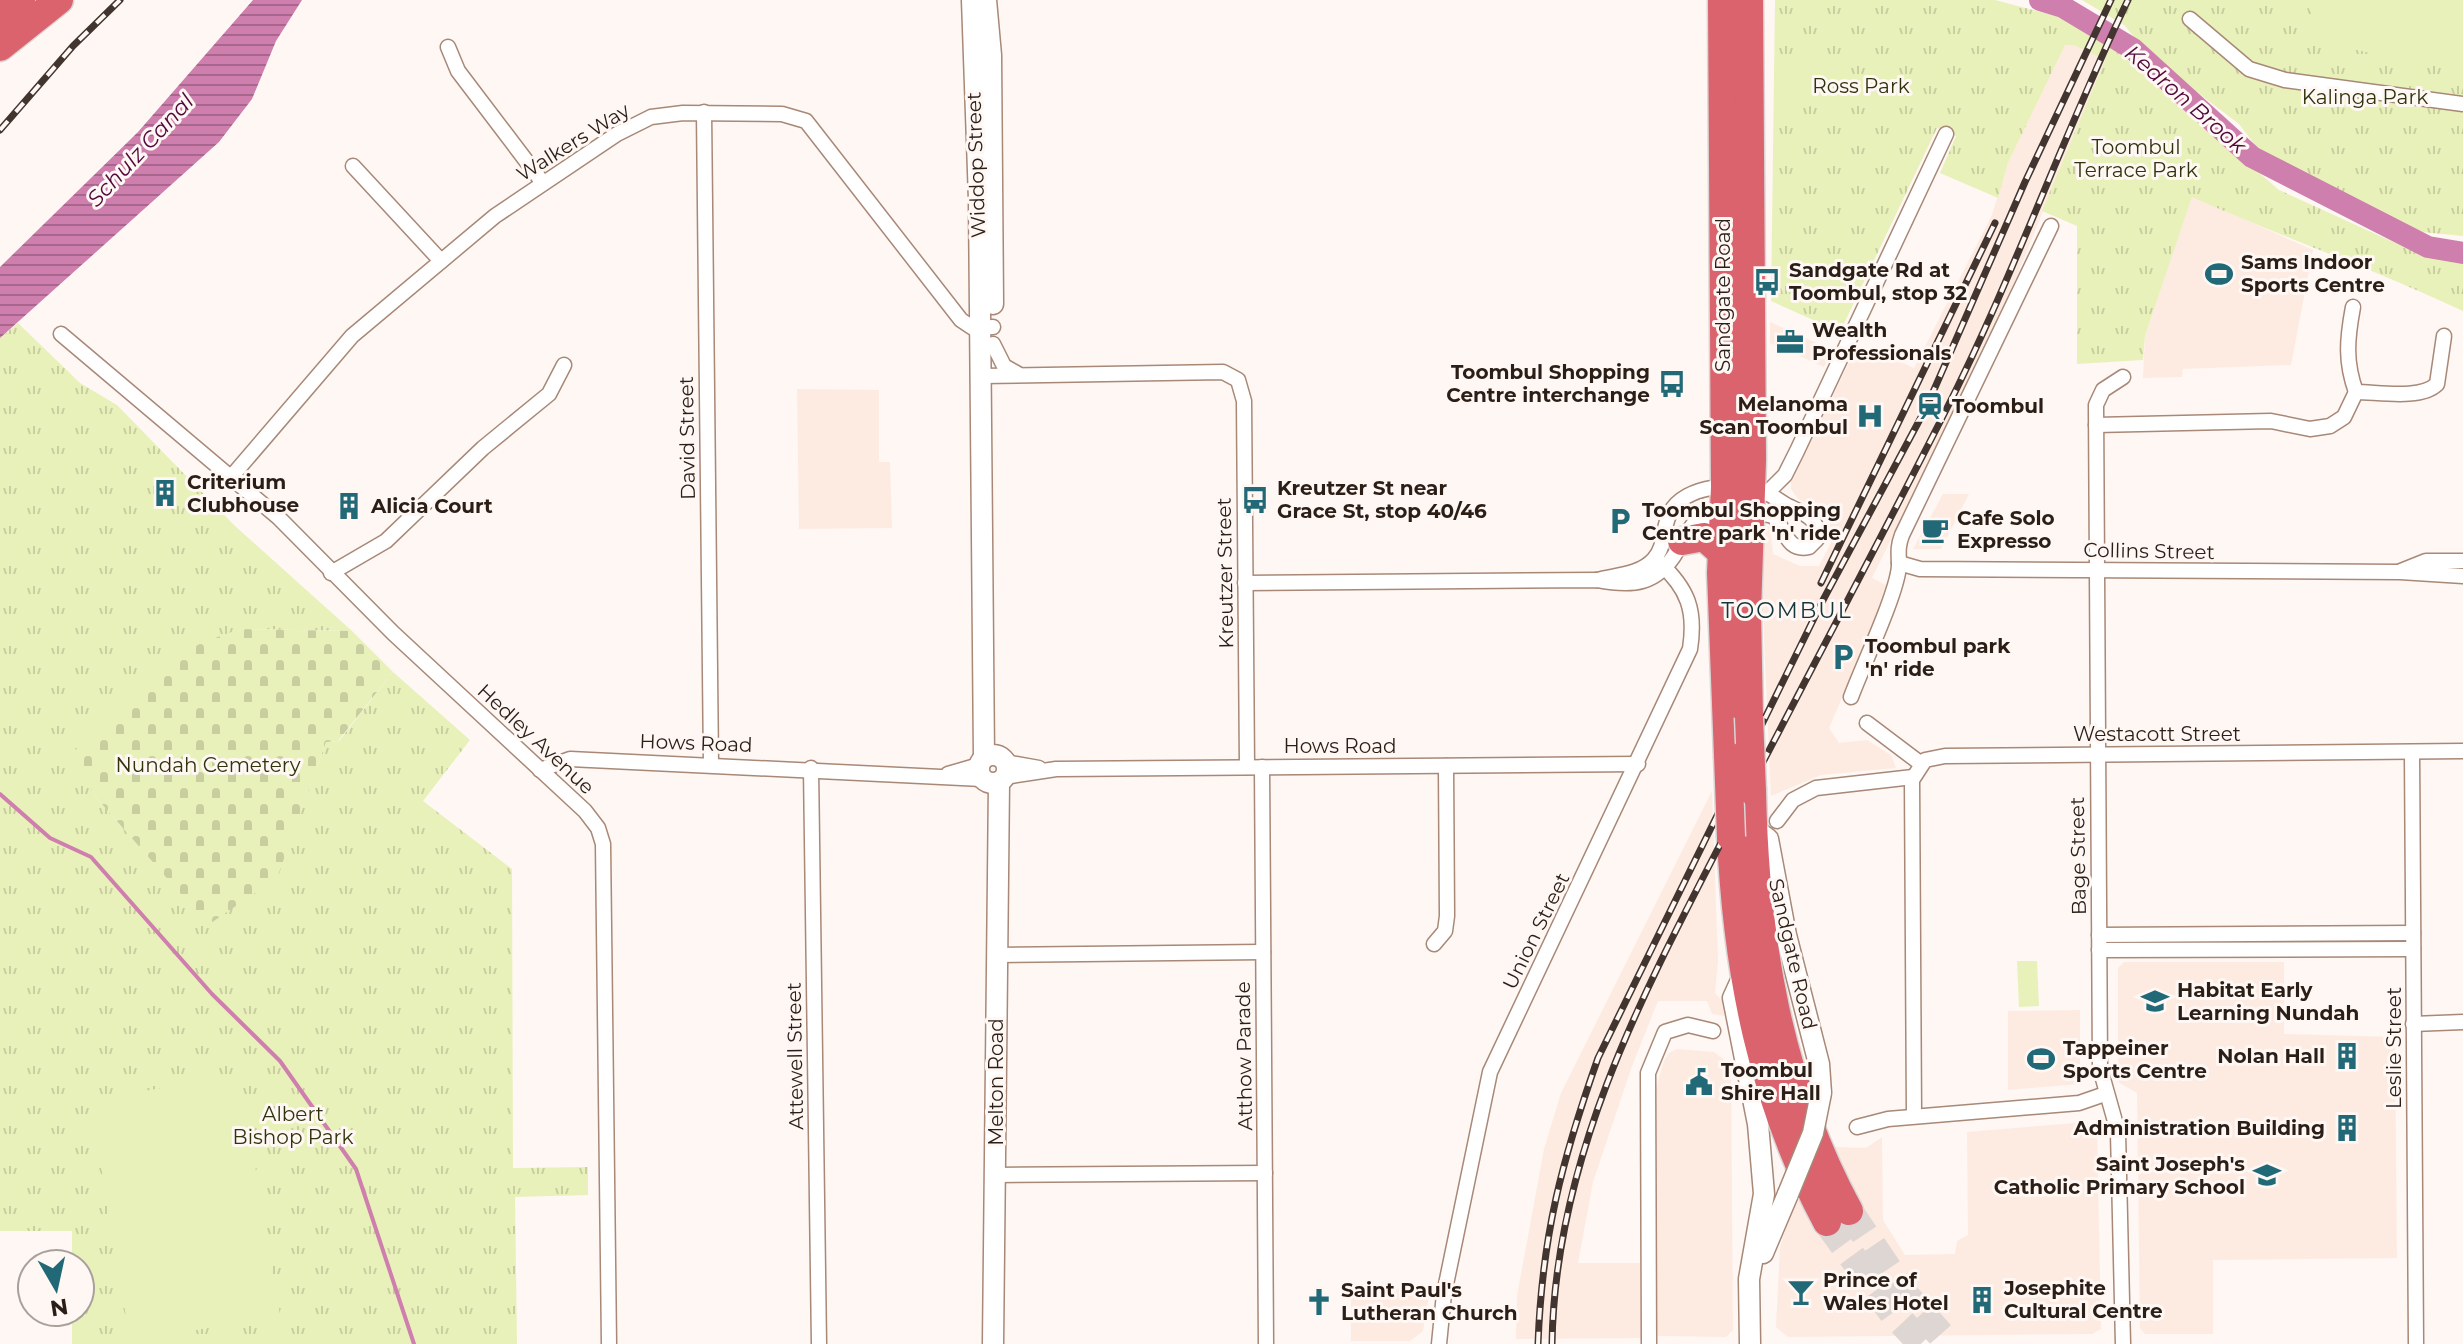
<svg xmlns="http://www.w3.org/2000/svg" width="2463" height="1344" viewBox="0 0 2463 1344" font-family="Montserrat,sans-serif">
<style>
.built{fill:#fdebe2}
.grass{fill:url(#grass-tufts)}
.cemetery{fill:url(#cemetery-stones)}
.garden{fill:#e9f1bb}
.water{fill:url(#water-rules)}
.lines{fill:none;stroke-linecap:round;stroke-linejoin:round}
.stream{stroke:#ce7fae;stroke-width:4}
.river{stroke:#ce7fae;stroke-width:22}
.highway-tunnel{stroke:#ded6d2;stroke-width:28;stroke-dasharray:28 14;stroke-linecap:butt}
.street-casing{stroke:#a88877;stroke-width:17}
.secondary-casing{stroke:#a88877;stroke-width:23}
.highway-casing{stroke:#d9d6d5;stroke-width:31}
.street{stroke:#fff;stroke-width:14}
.secondary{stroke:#fff;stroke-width:20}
.highway{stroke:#da636e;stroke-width:28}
.rail-casing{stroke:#42352f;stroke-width:7}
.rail{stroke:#fef7f3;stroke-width:4;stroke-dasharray:12;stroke-linecap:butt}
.secondary-bridge-casing{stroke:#a88877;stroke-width:23;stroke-linecap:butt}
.highway-bridge-casing{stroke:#d9d6d5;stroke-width:31;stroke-linecap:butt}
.secondary-bridge{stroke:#fff;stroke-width:20}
.highway-bridge{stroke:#da636e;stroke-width:28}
.labels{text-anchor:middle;stroke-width:6;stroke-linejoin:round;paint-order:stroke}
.park-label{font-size:20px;fill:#30340d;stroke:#fef7f3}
.street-label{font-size:20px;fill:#2b1e17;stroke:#fef7f3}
.poi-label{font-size:20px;font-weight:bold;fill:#2b1e17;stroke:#fef7f3;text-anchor:start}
.water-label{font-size:22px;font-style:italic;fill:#50073b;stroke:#fef7f3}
.neighbourhood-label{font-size:22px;letter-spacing:2px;fill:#13343b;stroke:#fef7f3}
</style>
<defs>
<pattern id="grass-tufts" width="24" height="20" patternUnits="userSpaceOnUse" patternTransform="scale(2)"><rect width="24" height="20" fill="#e9f1bb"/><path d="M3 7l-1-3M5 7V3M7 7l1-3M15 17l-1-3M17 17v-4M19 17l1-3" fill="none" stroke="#c8cea0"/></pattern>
<pattern id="cemetery-stones" width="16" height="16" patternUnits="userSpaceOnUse" patternTransform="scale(2)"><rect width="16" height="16" fill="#e9f1bb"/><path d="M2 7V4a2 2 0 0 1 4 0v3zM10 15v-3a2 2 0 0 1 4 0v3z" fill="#c8cea0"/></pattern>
<pattern id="water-rules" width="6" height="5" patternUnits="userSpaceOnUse" patternTransform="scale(2)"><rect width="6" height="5" fill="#ce7fae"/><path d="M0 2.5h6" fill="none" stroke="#a7678d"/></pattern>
</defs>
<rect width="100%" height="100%" fill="#fef7f3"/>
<g class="built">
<path d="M2064,45l12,1 29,14 -108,264 -125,254 18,9 -61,141 10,15 28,-3 24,15 5,13 -75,7 -50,21 -10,-223 2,-49 7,3 3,27 27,12h19l18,-35 -8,-5 5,-11 -36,-16 -7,-10v-7l62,-128 25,-2 36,16 78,-153 16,-52z"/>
<path d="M2192,196l121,54 -22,115 -108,4 -1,8 -39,1 2,-42z"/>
<path d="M1770,322l62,28 -8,17 -54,-24z"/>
<path d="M797,389l82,1v72h11l2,66 -93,1z"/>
<path d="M1943,494h26l-28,55h-28z"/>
<path d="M1712,791l6,170 -3,32 7,8 2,15 -12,-2 -5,-13h-49l-26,65 -39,116 -15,81h62l2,75 -126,1 1,-43 27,-147 17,-56z"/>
<path d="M2124,962h160v72l111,3 2,221 -184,2v74h-68l-5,-6 -3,-235 -19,-11v-114z"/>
<path d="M2080,1010v74l-72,6v-79z"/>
<path d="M1677,1049l37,3 17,13 2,265 -7,7 -69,-1 -1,-248 8,-27 5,-8z"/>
<path d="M2087,1122l10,7 4,200 -9,5 -304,3 -12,-10 4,-80 16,-52 20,39 47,-27 -29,-60 32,1 16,-11 1,83 22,35 50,-1 2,-13 11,-6 -1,-103z"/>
<path d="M1351,1287l79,3 -7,41 -13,10h-59z"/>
</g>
<g class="grass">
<path d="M1775,0h220l65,17 56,33 163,140 145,66 39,6v49c-89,-42 -181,-74 -271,-114l-47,139 -2,24 -66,4v-138l-35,-15 63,-151 -29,-14 -11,-1 -57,118 -10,35 -58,-25 16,-37 -19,-8 -97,204 -69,-31z"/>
<path d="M2082,0h381v236l-41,-4 -157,-74 -26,-34 -87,-66 -28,-33z"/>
<path d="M18,323l62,60 37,22 118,121 117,105 -112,-2 -146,166 114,129 68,-46 50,-136 13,-1 54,-69 77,68 -47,61 89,68 1,299 75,-1v28l-73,2 2,147h-445v-32h8v-48h-8v-33h-72v-893z"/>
</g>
<path class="cemetery" d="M240,629l112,2 41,41 -55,69 -12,1 -49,136 -69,47 -114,-130 -22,-42 103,-95 26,-15z"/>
<g class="garden">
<path d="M2304,0h159v55l-34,10 -87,-18 -26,-26z"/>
<path d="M1798,57l25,10 5,29 -15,10 -28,3 -11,-14v-27l10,-8z"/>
<path d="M2017,961h20l2,45 -20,1z"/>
<path d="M240,1075l40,241 -150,25 -40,-241z"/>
</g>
<path class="water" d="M253,0h49l-26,41 -24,58 -33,43 -219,196v-71l138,-135z"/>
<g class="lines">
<path class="stream" d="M0,794l50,44 41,19 121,137 68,67 76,108 58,175"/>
<path class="river" d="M2040,0l23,7 70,42 119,108 176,90 35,6"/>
<g class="highway-tunnel">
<path d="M1849,1211l58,86 42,47"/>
<path d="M1827,1222l66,91 29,31"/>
</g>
<g class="street-casing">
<g id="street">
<path d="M2190,19l59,50 36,11 178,24"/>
<path d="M448,47l10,24 85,112"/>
<path d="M704,112l7,652"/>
<path d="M353,166l88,95"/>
<path d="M2353,307c-6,32 -8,55 3,85 22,0 65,8 81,-8l7,-48"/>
<path d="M61,334l218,184 114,115 192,178 13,17 5,16 6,500"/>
<path d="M993,344l11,22 14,8"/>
<path d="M981,376l242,-4 15,8 6,21 3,366"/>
<path d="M2096,425l175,-4 39,8 20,-3 14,-9 12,-25"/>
<path d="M232,476l120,-140 143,-120 122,-82 34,-17 32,-4 99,1 24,7 155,199 12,8 20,-1"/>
<path d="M1767,493l18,-18 12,-24 149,-317"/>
<path d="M1899,563l21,6 480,3 63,4"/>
<path d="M2401,571l25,-10h37"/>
<path d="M331,573l55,-32 97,-93 66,-54 15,-29"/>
<path d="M1597,580c18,-5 43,-5 57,-21 12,-13 8,-31 16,-46 15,-29 69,-32 96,-20 8,3 14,9 22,13 15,7 32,12 29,33l-8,8c-23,5 -23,-18 -36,-31l-25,-5"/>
<path d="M1245,583l352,-3c36,7 60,5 80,-29 7,-11 11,-22 20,-31l30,-9"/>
<path d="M1851,697c11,-30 46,-103 48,-131 0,-12 -2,-18 3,-31l149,-309"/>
<path d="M1867,723l53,40"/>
<path d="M2412,753l4,591"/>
<path d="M1005,762l34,6"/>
<path d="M1262,767l4,577"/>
<path d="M811,768l8,576"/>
<path d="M540,770l30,-11 412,20"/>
<path d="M948,774l31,-9"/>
<path d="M1004,777l52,-8 582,-5"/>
<path d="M1777,821l16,-21 23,-12 97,-11"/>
<path d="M2099,935l314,-2"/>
<path d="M1434,944l11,-13 2,-15 -1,-150"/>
<path d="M2099,950l314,-1"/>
<path d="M995,955l268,-3"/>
<path d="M2413,1024l50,-2"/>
<path d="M1914,1116l-2,-336 13,-20 20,-4 518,-5"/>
<path d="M1857,1127l31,-8 191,-16 26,-9"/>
<path d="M996,1175l269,-2"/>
<path d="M1439,1344l5,-50 46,-222 200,-423c6,-39 -2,-60 -31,-87"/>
<path d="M1649,1344l-1,-271 17,-41 23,-7 25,6"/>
<path d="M2123,1344l-5,-212 -18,-64 -4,-663 7,-15 20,-13"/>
</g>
</g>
<g class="secondary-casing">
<g id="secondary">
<path d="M972,0l7,200 5,558"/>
<path d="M986,0l5,55 2,249"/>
<circle cx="993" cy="769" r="14"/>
<path d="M1753,828l15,11 18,96 33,129 2,29"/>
<path d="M1744,974l-11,24 25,126 6,70 -15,85 1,65"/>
<path d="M1763,1253l25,-59"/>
<path d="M993,1344l6,-562"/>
</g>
</g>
<g class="highway-casing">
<g id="highway">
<path d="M1722,0l3,488 -4,85 7,183"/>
<path d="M1749,0l3,460 -5,152 2,105"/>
<path d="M0,17l21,-17"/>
<path d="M0,47l59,-47"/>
<path d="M1682,541l22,-4 17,15"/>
<path d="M1752,791c3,148 26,289 97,420"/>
<path d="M1731,837c6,135 31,264 96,385"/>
</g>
</g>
<use href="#street" class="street"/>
<use href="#secondary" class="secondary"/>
<use href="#highway" class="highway"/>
<g class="rail-casing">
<g id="rail">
<path d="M0,130l73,-84 47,-46"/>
<path d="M1821,583l174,-360"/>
<path d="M1538,1344c4,-109 24,-184 60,-286l224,-456 104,-194 99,-226 86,-182"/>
<path d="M1552,1344c3,-194 98,-364 185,-532 69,-133 140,-266 208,-400 68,-134 118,-277 183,-412"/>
</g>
</g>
<use href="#rail" class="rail"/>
<g class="secondary-bridge-casing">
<path id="secondary-bridge" d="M1788,1194l25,-61 8,-40"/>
</g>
<g class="highway-bridge-casing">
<g id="highway-bridge">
<path d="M1749,717l3,74"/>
<path d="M1728,756l3,81"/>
</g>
</g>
<use href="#secondary-bridge" class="secondary-bridge"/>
<use href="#highway-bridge" class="highway-bridge"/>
</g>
<defs>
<g id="stadium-bare" transform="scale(2.16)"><path d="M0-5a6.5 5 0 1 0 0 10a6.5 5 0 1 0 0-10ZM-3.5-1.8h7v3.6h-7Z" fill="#216977" stroke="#fef7f3" stroke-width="2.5" paint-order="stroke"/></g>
<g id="bus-bare" transform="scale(2.16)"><path d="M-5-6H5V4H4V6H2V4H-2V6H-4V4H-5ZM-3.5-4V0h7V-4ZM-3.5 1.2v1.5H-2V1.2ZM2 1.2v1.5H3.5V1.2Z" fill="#216977" stroke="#fef7f3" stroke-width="2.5" paint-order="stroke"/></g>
<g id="office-bare" transform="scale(2.16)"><path d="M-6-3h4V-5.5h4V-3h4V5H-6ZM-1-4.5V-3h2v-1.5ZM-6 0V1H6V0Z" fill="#216977" stroke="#fef7f3" stroke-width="2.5" paint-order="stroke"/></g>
<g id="station-bare" transform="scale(2.16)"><path d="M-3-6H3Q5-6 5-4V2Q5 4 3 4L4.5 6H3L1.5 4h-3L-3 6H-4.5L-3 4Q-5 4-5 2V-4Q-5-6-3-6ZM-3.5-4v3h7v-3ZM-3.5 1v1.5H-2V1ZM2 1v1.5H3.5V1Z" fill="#216977" stroke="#fef7f3" stroke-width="2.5" paint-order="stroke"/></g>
<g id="hospital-bare" transform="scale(2.16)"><path d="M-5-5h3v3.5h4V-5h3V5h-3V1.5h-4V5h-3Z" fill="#216977" stroke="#fef7f3" stroke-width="2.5" paint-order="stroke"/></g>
<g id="building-bare" transform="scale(2.16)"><path d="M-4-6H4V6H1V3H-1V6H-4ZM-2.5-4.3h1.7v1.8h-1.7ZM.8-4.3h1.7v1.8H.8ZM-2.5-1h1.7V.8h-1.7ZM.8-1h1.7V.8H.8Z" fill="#216977" stroke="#fef7f3" stroke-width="2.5" paint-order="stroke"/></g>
<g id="parking-bare" transform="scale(2.16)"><path d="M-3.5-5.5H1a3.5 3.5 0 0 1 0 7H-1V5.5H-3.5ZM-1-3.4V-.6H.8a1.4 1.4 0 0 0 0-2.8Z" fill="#216977" stroke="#fef7f3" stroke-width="2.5" paint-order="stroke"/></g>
<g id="cafe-bare" transform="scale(2.16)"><path d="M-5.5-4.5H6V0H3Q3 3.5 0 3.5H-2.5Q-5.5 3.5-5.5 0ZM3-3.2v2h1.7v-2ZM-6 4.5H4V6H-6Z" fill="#216977" stroke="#fef7f3" stroke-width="2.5" paint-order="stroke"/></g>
<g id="school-bare" transform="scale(2.16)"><path d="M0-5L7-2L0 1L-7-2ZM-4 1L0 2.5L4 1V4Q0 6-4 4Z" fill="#216977" stroke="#fef7f3" stroke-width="2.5" paint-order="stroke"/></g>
<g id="civic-bare" transform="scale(2.16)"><path d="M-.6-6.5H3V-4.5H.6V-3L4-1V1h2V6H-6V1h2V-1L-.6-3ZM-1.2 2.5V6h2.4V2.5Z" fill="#216977" stroke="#fef7f3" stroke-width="2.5" paint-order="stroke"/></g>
<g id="bar-bare" transform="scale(2.16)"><path d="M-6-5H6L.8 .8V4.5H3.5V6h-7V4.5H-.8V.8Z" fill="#216977" stroke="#fef7f3" stroke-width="2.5" paint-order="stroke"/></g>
<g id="church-bare" transform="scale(2.16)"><path d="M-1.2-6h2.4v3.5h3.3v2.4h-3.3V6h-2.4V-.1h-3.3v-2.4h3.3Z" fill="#216977" stroke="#fef7f3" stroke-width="2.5" paint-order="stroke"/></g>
</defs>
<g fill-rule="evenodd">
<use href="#stadium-bare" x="2219" y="274"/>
<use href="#bus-bare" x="1767" y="282"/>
<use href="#office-bare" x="1790" y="342"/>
<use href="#bus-bare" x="1672" y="384"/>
<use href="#station-bare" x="1930" y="406"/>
<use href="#hospital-bare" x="1870" y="416"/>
<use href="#building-bare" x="165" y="493"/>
<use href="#bus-bare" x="1255" y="500"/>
<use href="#building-bare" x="349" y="506"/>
<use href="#parking-bare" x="1620" y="521"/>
<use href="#cafe-bare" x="1935" y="530"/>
<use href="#parking-bare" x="1843" y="657"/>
<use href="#school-bare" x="2155" y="1001"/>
<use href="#building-bare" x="2347" y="1056"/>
<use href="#stadium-bare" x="2041" y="1059"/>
<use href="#civic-bare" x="1699" y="1082"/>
<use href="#building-bare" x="2347" y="1128"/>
<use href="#school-bare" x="2267" y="1175"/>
<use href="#bar-bare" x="1801" y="1292"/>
<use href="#building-bare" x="1982" y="1300"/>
<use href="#church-bare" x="1319" y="1302"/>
</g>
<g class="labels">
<g class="park-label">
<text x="1861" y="93">Ross Park</text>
<text x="2365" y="104">Kalinga Park</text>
<text x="2136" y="154">Toombul<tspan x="2136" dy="23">Terrace Park</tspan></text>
<text x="208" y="772">Nundah Cemetery</text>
<text x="293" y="1121">Albert<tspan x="293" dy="23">Bishop Park</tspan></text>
</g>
<g class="street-label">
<text transform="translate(573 142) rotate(-32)" y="7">Walkers Way</text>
<text transform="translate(976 165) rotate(-92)" y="7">Widdop Street</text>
<text transform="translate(1723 295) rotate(-90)" y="7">Sandgate Road</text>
<text transform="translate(687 438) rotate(-91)" y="7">David Street</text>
<text transform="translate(2149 551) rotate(1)" y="7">Collins Street</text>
<text transform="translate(1225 573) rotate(-91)" y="7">Kreutzer Street</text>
<text x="2157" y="741">Westacott Street</text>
<text transform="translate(536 739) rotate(43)" y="7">Hedley Avenue</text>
<text transform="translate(696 743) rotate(2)" y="7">Hows Road</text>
<text x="1340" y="753">Hows Road</text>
<text transform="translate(2078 856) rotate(-91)" y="7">Bage Street</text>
<text transform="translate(1536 931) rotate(-64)" y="7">Union Street</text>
<text transform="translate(1793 954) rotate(77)" y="7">Sandgate Road</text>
<text transform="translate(2394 1048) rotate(-90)" y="7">Leslie Street</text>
<text transform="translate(795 1056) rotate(-91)" y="7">Attewell Street</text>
<text transform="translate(1244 1056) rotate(-91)" y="7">Atthow Parade</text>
<text transform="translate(996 1082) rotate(-90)" y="7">Melton Road</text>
</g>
<g class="poi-label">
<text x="2241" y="269">Sams Indoor<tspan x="2241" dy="23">Sports Centre</tspan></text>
<text x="1789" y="277">Sandgate Rd at<tspan x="1789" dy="23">Toombul, stop 32</tspan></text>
<text x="1812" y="337">Wealth<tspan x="1812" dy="23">Professionals</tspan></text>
<text x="1650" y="379" text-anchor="end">Toombul Shopping<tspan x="1650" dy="23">Centre interchange</tspan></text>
<text x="1848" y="411" text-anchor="end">Melanoma<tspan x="1848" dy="23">Scan Toombul</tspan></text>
<text x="1952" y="413">Toombul</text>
<text x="187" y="489">Criterium<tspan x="187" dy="23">Clubhouse</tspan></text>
<text x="1277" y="495">Kreutzer St near<tspan x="1277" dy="23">Grace St, stop 40/46</tspan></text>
<text x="371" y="513">Alicia Court</text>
<text x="1642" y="517">Toombul Shopping<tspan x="1642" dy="23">Centre park 'n' ride</tspan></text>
<text x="1957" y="525">Cafe Solo<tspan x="1957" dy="23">Expresso</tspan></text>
<text x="1865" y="653">Toombul park<tspan x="1865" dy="23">'n' ride</tspan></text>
<text x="2177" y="997">Habitat Early<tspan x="2177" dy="23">Learning Nundah</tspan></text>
<text x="2063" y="1055">Tappeiner<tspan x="2063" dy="23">Sports Centre</tspan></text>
<text x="2325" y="1063" text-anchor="end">Nolan Hall</text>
<text x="1721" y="1077">Toombul<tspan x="1721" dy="23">Shire Hall</tspan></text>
<text x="2325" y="1135" text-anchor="end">Administration Building</text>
<text x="2245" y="1171" text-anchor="end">Saint Joseph's<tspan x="2245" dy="23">Catholic Primary School</tspan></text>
<text x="1823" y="1287">Prince of<tspan x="1823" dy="23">Wales Hotel</tspan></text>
<text x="2004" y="1295">Josephite<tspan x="2004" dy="23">Cultural Centre</tspan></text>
<text x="1341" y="1297">Saint Paul's<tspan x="1341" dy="23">Lutheran Church</tspan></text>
</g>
<g class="water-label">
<text transform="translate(2186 99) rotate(41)" y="8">Kedron Brook</text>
<text transform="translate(140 150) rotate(-47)" y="8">Schulz Canal</text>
</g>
<g class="neighbourhood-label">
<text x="1787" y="618">TOOMBUL</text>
</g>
</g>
<g transform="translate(56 1288) rotate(171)"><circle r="38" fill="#fef7f3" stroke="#aaa09b" stroke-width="2"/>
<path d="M0-6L14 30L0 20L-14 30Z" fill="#216977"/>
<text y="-12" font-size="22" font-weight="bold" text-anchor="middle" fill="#2b1e17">N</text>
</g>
</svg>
